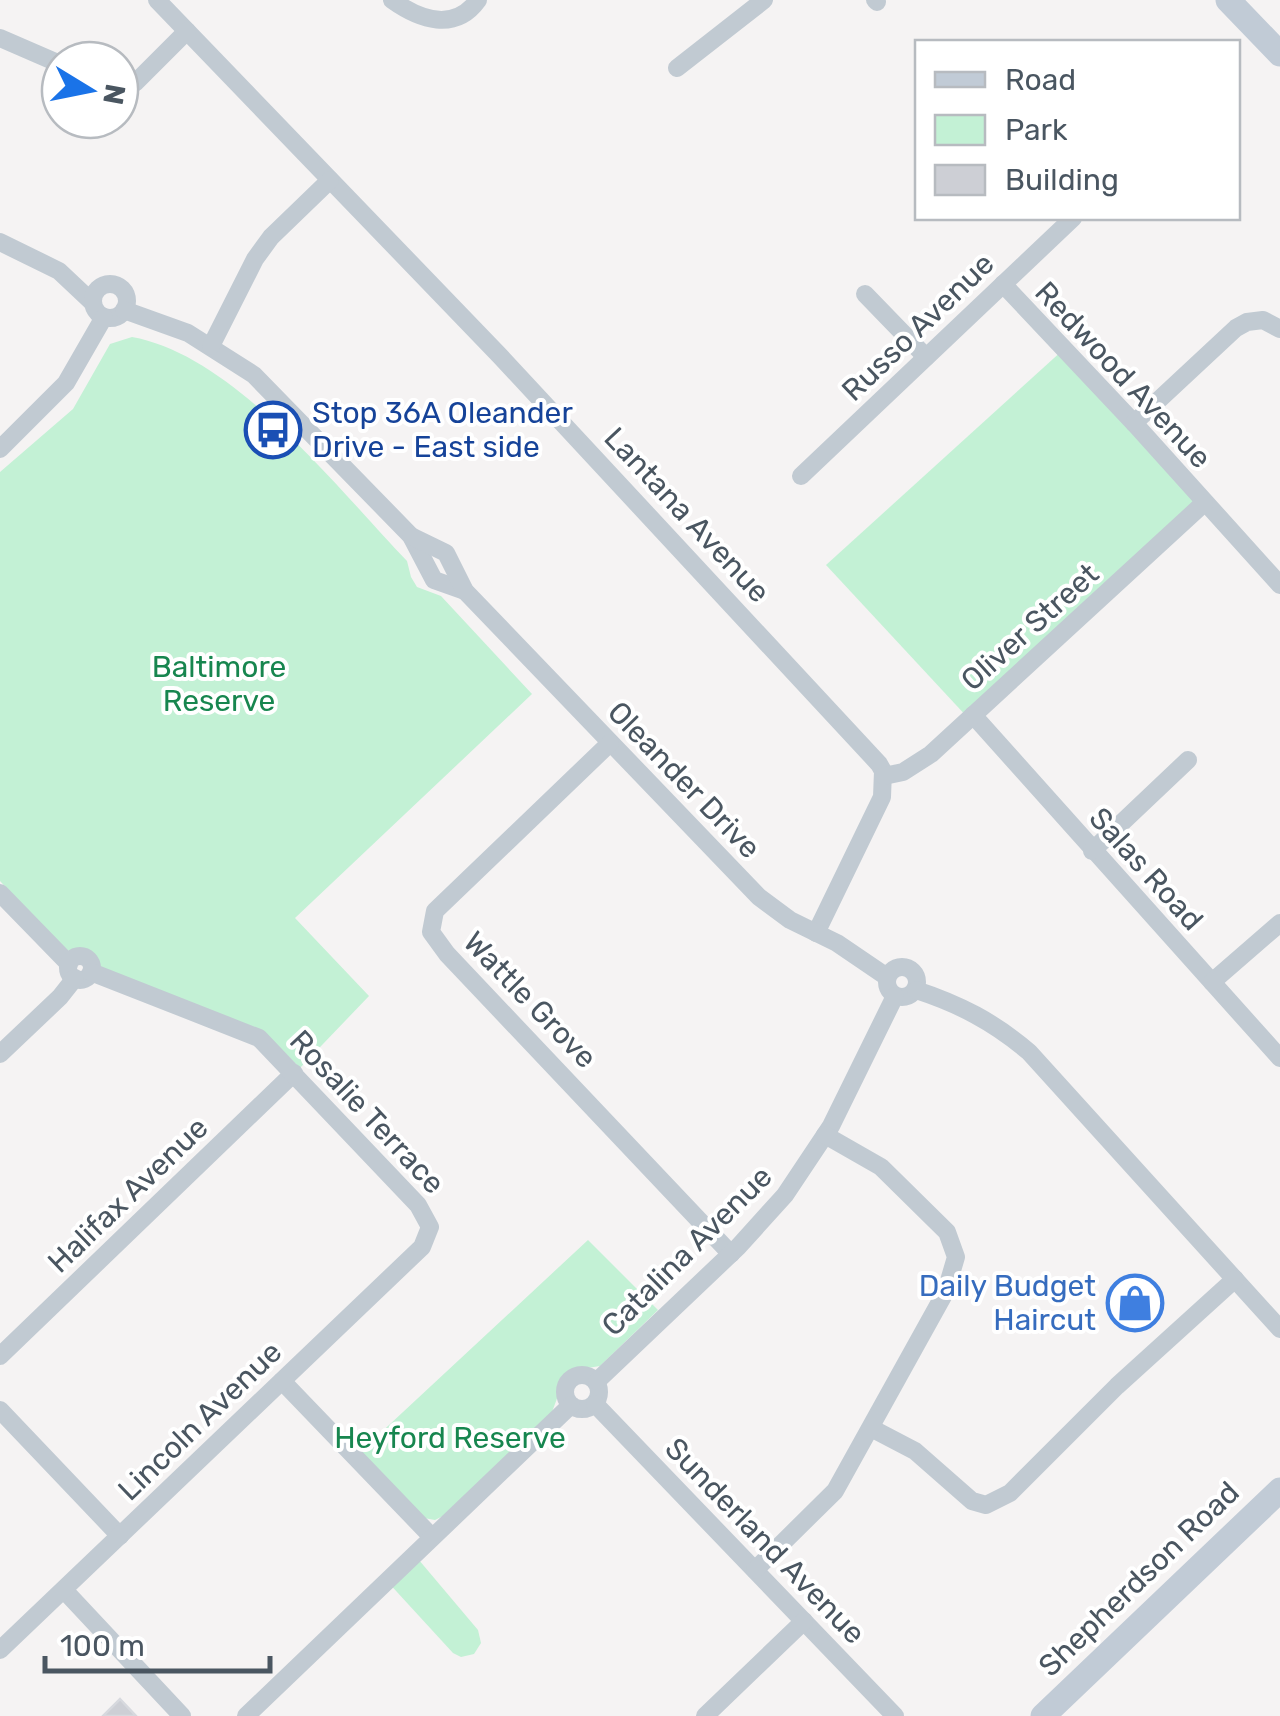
<svg xmlns="http://www.w3.org/2000/svg" width="1280" height="1716" viewBox="0 0 1280 1716" font-family="Rubik,sans-serif">
<style>
.green{fill:#c3f1d5}
.building{fill:#cdcfd5;stroke:#d7d9de;stroke-width:2.5}
.lines{fill:none;stroke-linecap:round;stroke-linejoin:round}
.street{stroke:#c1cad2;stroke-width:18}
.secondary{stroke:#c1cbd6;stroke-width:25}
.labels{text-anchor:middle;stroke-width:8;stroke-linejoin:round;paint-order:stroke}
.street-label{font-size:30px;fill:#4a5661;stroke:#fff}
.transit-label{font-size:30px;fill:#164399;stroke:#fff;text-anchor:start}
.park-label{font-size:30px;fill:#17864f;stroke:#fff}
.shop-label{font-size:30px;fill:#366cbe;stroke:#fff;text-anchor:end}
</style>
<rect width="100%" height="100%" fill="#f5f3f3"/>
<g class="green">
<path d="M132,337c102,18 205,151 275,224l4,16 6,10 24,9 91,98 -237,224 74,78 -69,72 -23,-23 -180,-79 -11,-13 -21,-3 -65,-69v-409l73,-63 37,-65z"/>
<path d="M1064,349l140,154 -235,216 -143,-154z"/>
<path d="M588,1240l70,70 -58,56 -25,4 -10,7 -13,35 -109,104 -8,4 -11,-2 -64,-66z"/>
<path d="M413,1553l65,77 3,13 -7,11 -13,3 -8,-4 -67,-73z"/>
</g>
<path class="building" d="M120,1699l16,17h-33z"/>
<g class="lines">
<g class="street">
<path d="M157,0l343,356 379,408 4,7 -1,26 -66,136"/>
<path d="M392,0c28,20 63,32 86,0"/>
<path d="M875,0l2,2"/>
<path d="M0,38l60,26"/>
<path d="M677,68l87,-68"/>
<path d="M120,86l15,-3 52,-52"/>
<path d="M0,242l59,29 34,32"/>
<path d="M1003,284l131,139 146,162"/>
<circle cx="110" cy="301" r="17"/>
<path d="M865,294l61,63"/>
<path d="M124,310l64,23 66,42 157,161 23,44 31,11"/>
<path d="M211,346l44,-87 16,-22 59,-57"/>
<path d="M1134,423l102,-95 11,-6 16,-2 17,9"/>
<path d="M0,449l66,-66 38,-66"/>
<path d="M801,476l272,-258"/>
<path d="M411,536l35,17 19,38 294,306 31,23 47,23 50,34"/>
<path d="M973,715l307,343"/>
<path d="M610,743l-175,168 -4,21 16,22 284,300"/>
<path d="M884,776l19,-4 28,-18 273,-251"/>
<path d="M1092,851l96,-91"/>
<path d="M0,893l69,71"/>
<circle cx="80" cy="968" r="12"/>
<circle cx="902" cy="982" r="15"/>
<path d="M1212,982l68,-59"/>
<path d="M916,990c43,14 78,32 113,62l251,277"/>
<path d="M0,1054l60,-57 15,-19"/>
<path d="M0,1356l294,-283"/>
<circle cx="582" cy="1392" r="17"/>
<path d="M282,1381l149,155"/>
<path d="M597,1381l141,-134 47,-52 46,-69 64,-130"/>
<path d="M595,1404l300,312"/>
<path d="M0,1410l120,126"/>
<path d="M871,1428l44,23 57,50 14,4 24,-12 107,-107 118,-107"/>
<path d="M755,1570l80,-79 111,-200 10,-34 -9,-25 -66,-65 -56,-32"/>
<path d="M64,1590l118,126"/>
<path d="M0,1650l422,-403 8,-20 -12,-22 -159,-167 -168,-66"/>
<path d="M246,1716l325,-311"/>
<path d="M705,1716l99,-95"/>
</g>
<g class="secondary">
<path d="M1228,0l52,54"/>
<path d="M1043,1716l237,-226"/>
</g>
</g>
<defs>
<g id="bus-ring" transform="scale(2.875)"><circle r="9.5" fill="#fff" stroke="#1a4fb4" stroke-width="1.5"/><path d="M-5-6H5V4H4V6H2V4H-2V6H-4V4H-5ZM-3.5-4V0h7V-4ZM-3.5 1.2v1.5H-2V1.2ZM2 1.2v1.5H3.5V1.2Z" fill="#1a4fb4"/></g>
<g id="shop-ring" transform="scale(2.875)"><circle r="9.5" fill="#fff" stroke="#3f7fe0" stroke-width="1.5"/><path d="M-5-2.5h2.3a2.7 3.5 0 0 1 5.4 0H5L5.5 6h-11ZM-1.5-2.5h3a1.5 2.3 0 0 0-3 0Z" fill="#3f7fe0"/></g>
</defs>
<g fill-rule="evenodd">
<use href="#bus-ring" x="273" y="430"/>
<use href="#shop-ring" x="1135" y="1303"/>
</g>
<g class="labels">
<g class="street-label">
<text transform="translate(918 327) rotate(-44)" y="10">Russo Avenue</text>
<text transform="translate(1123 375) rotate(47)" y="10">Redwood Avenue</text>
<text transform="translate(687 515) rotate(47)" y="10">Lantana Avenue</text>
<text transform="translate(1030 627) rotate(-42)" y="10">Oliver Street</text>
<text transform="translate(684 780) rotate(46)" y="10">Oleander Drive</text>
<text transform="translate(1146 869) rotate(48)" y="10">Salas Road</text>
<text transform="translate(530 1000) rotate(46)" y="10">Wattle Grove</text>
<text transform="translate(367 1112) rotate(47)" y="10">Rosalie Terrace</text>
<text transform="translate(128 1195) rotate(-44)" y="10">Halifax Avenue</text>
<text transform="translate(687 1251) rotate(-45)" y="10">Catalina Avenue</text>
<text transform="translate(200 1421) rotate(-44)" y="10">Lincoln Avenue</text>
<text transform="translate(765 1541) rotate(46)" y="10">Sunderland Avenue</text>
<text transform="translate(1139 1579) rotate(-44)" y="10">Shepherdson Road</text>
</g>
<g class="transit-label">
<text x="312" y="423">Stop 36A Oleander<tspan x="312" dy="34">Drive - East side</tspan></text>
</g>
<g class="park-label">
<text x="219" y="677">Baltimore<tspan x="219" dy="34">Reserve</tspan></text>
<text x="450" y="1448">Heyford Reserve</text>
</g>
<g class="shop-label">
<text x="1096" y="1296">Daily Budget<tspan x="1096" dy="34">Haircut</tspan></text>
</g>
</g>
<rect x="915" y="40" width="325" height="180" fill="#ffffff" stroke="#b7bbc0" stroke-width="2.5"/>
<rect x="935" y="72" width="50" height="15" fill="#c1cbd6" stroke="#b7bbc0" stroke-width="2.5"/>
<text x="1005" y="90" font-size="30" fill="#4a5661">Road</text>
<rect x="935" y="115" width="50" height="30" fill="#c3f1d5" stroke="#b7bbc0" stroke-width="2.5"/>
<text x="1005" y="140" font-size="30" fill="#4a5661">Park</text>
<rect x="935" y="165" width="50" height="30" fill="#cdcfd5" stroke="#b7bbc0" stroke-width="2.5"/>
<text x="1005" y="190" font-size="30" fill="#4a5661">Building</text>
<g transform="translate(90 90) rotate(100)"><circle r="48" fill="#ffffff" stroke="#b7bbc0" stroke-width="2.5"/>
<path d="M0-8L18 38L0 25L-18 38Z" fill="#1a73e8"/>
<text y="-15" font-size="28" font-weight="bold" text-anchor="middle" fill="#4a5661">N</text>
</g>
<path d="M45 1656v15h225v-15" fill="none" stroke="#4a5661" stroke-width="5"/>
<text x="60" y="1656" font-size="30" fill="#4a5661" stroke="#ffffff" stroke-width="8" paint-order="stroke">100 m</text>
</svg>
